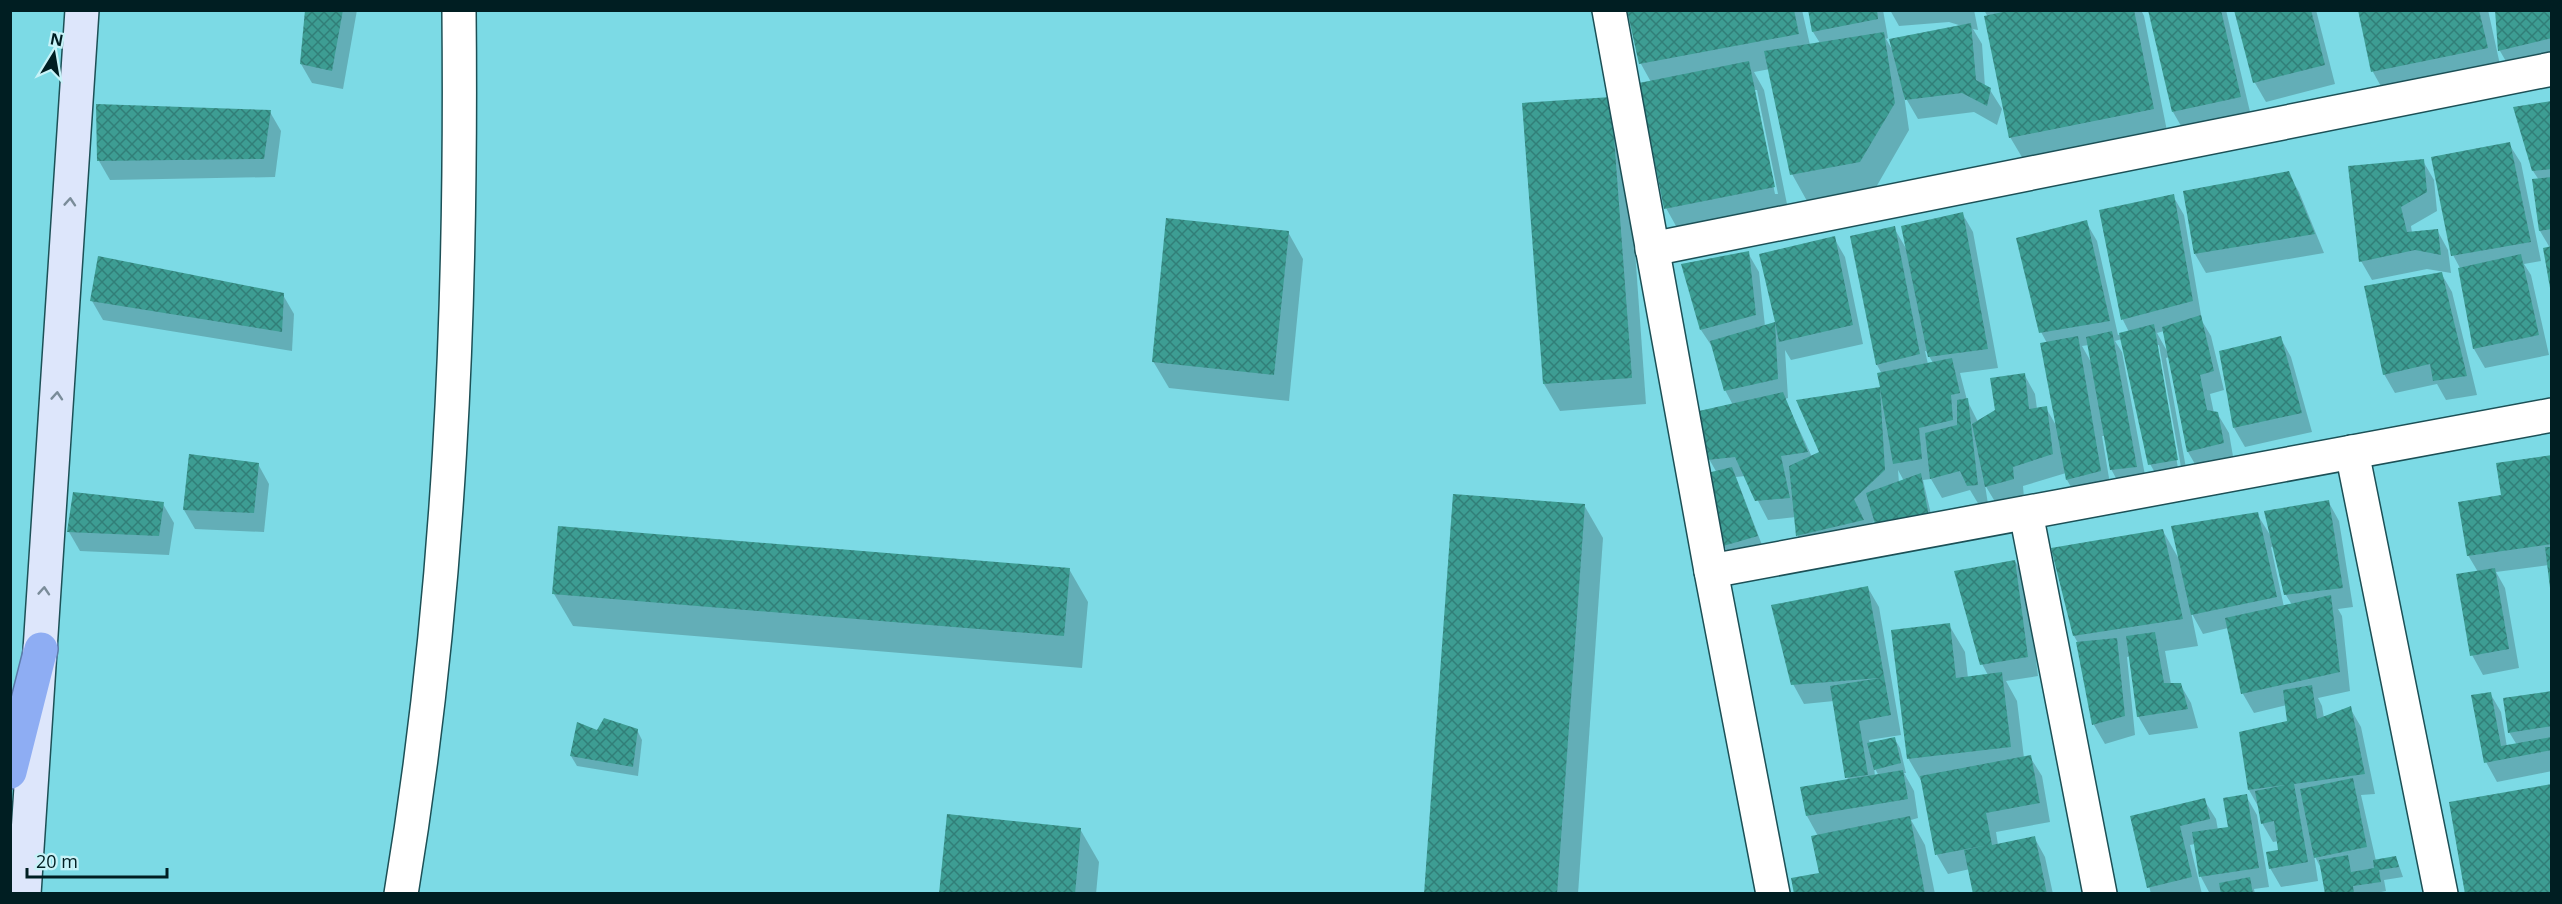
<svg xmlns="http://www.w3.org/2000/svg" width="2562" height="904" viewBox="0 0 2562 904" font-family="'Open Sans',sans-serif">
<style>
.shadow{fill:#0003;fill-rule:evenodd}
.building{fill:url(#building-cross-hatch)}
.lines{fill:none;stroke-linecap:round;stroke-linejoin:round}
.street-casing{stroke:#1c5056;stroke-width:36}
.secondary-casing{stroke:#1c5056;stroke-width:36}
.highway-casing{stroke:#5c7baa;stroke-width:36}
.street{stroke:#fff;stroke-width:33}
.secondary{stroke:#dde6fb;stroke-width:33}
.highway{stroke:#8eadf3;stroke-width:33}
.oneway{stroke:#7a8c99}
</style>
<defs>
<pattern id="building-cross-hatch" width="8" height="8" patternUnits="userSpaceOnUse" patternTransform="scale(1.5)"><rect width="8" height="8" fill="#3d9d93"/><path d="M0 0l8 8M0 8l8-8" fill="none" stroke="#317f78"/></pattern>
</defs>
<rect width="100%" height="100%" fill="#7cdae5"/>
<g class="shadow">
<path d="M307,10h50l-14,79 -31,-6 -11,-19z"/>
<path d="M1629,10h173l8,35 10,-2 -7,-11 -4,-22h74l5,28 -2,1 7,12 69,-25 -13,-4 -50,4 -9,-16h84l4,20 -5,-1 9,15 3,43 5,3 12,19 -5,16 -23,-13 -56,7 -14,-24 5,35 -34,59 -68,12 -15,-27 -22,-105 -16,3 10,18 25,124 -108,21 -15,-27 -15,-126 -10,-18zM1754,90h3l21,104h-3z"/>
<path d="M1984,10h157l3,6 24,120 -142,28 -16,-27 -22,-120z"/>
<path d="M2150,10h76l25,106 -67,15 -11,-19z"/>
<path d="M2236,10h80l19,74 -69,18 -11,-19z"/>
<path d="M2359,10h129l14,64 -114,25 -15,-27z"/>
<path d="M2496,10h56v49l-41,11 -11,-19z"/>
<path d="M2552,103v184l-2,-39 -10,-17 -1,-51 -6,-9z"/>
<path d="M1524,104l102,21 20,279 -86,7 -16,-27z"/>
<path d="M98,105l172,7 11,19 -6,46 -165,3 -11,-19z"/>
<path d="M2509,144l12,19 20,98 -17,3 7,11 18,80 -64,13 -11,-19 -14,-81 -7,-13z"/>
<path d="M2423,161l11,19 3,31 -26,15 1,7 25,-3 11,20 3,23 -24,-4 -55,11 -11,-19z"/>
<path d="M2288,173l11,19 25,61 -118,20 -11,-19z"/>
<path d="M2173,196l11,19 18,106 9,15 13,54 -14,4 4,19h3l12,20 5,29 -35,9 -11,-19 -19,-95 -3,1 22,121 -27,4 -11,-19 -28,-125 -7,2 7,11 25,134 -25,3 -11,-20 -6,-33h-3l9,54 -33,9 -11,-19 -1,-7 -43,13 1,12 -27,7 -12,-20 3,19 -9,1 -9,-15 -28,8 -11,-19 -8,1 11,47 -58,-7 -63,42 -15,-26 -2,-19 -28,3 -23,-44 -9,1 26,68 -32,10 -6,-9 -7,-73 -8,-14 24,-54 -8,-15 -12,-42 -12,-18 47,-77 11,19 6,54 11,-3 58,-85 11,19 18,87 -72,16 -6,-10 3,48 -3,1 27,58 9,-4 -23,-52 83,-13 1,-14 -5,-9 17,-137 13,22 55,-37 11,19 25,136 -38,5 7,27 11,22 19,-11 27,-37 11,20 2,15 9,-1 11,19 -10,-84 -6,-11 45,-110 11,19 21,94 11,-3 -6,-12 -22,-108zM2164,331l3,20 -10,-18zM2089,345l2,17 -9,-16zM2156,345h3l22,122 -3,1zM1925,351h1l7,12 -5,1zM1898,470l6,11 -5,2z"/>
<path d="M1288,232l15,27 -14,142 -120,-13 -16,-27z"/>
<path d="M2441,273l11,19 25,103 -31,5 -9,-16 -42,9 -11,-19z"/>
<path d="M283,295l11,19 -2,37 -189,-31 -11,-19z"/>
<path d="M2280,337l11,20 21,75 -67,15 -11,-19z"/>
<path d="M190,456l68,8 11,20 -5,48 -69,-3 -11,-19z"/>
<path d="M2552,457v131l-3,-23 -53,7 9,16 14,80 -36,7 -11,-20 6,-83 -10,-17 34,-58z"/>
<path d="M2328,501l11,20 14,86 -15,2 4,7 8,75 -32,7 4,8 2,12 26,-10 11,19 14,67 -14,1 15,66 20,-4 7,20 -19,3 2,11 -14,3h-46l-4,-24 -8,-15 4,26 -37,6 -11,-19 10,-17 -1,-10 -6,1 -11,-19 -3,-15 -10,-18 40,-67 -2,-18 -33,8 -11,-19 -15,-66 -25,6 -12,-22 7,34 -33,5 6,33h9l11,19 7,25 -49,7 -11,-19 -7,-60 -4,1 8,78 -30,9 -11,-19 -16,-82 -4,-7 89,-105 17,30 77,-47 15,24zM2274,546l12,49 6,10 -8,2 -13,-60z"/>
<path d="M163,504l11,19 -5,32 -89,-4 -11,-19z"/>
<path d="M1584,505l19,33 -25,356h-152z"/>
<path d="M2015,561l11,19 12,96 -32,5 11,20 7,57 6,-1 12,19 8,46 -54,10 2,13 36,-8 11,20 8,37h-79l-4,-25 -22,5 -11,-19 -14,-71 -15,-26 41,-133 16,27 3,26 20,-3 -6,-11z"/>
<path d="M1069,569l19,33 -6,66 -509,-42 -19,-32z"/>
<path d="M1868,588l11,19 22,128 -32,5 1,4 24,-6 6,10 6,25h-2l10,18 4,27 -7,2 14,25 10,49h-139l25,-20 -3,-38 -11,-20 -5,-28 46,-7 -14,-80 -30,3 -11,-20zM1874,767l5,9h-4z"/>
<path d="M2552,692v79l-55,11 -11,-20 4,-69 11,19 6,35 10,-2 -8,-13z"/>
<path d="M637,730l5,10 -4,36 -61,-10 -6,-10 26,-24z"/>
<path d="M2246,796l11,19 12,72 -15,2 1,5h-45l-9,-17 -6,-33 -5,1 12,49h-51l-19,-77 72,-17 12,19 2,11 12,-2z"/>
<path d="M1080,829l19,33 -3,32h-156z"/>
</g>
<g class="building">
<path d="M305,10h38l-11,61 -32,-7z"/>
<path d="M1627,10h167l5,24 -160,30z"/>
<path d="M1808,10h69l1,9 -66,13z"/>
<path d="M2012,10h122l20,99 -145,29 -25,-122z"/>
<path d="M2148,10h73l20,87 -69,15z"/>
<path d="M2234,10h77l14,55 -72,18z"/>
<path d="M2358,10h121l9,38 -117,24z"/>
<path d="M2495,10h57v28l-54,13z"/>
<path d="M1971,23l5,57 15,8 -4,18 -25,-13 -57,7 -16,-61z"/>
<path d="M1884,32l11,71 -35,59 -70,13 -26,-124z"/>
<path d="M1749,61l26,126 -111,22 -25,-126z"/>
<path d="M1611,97l21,281 -89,6 -21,-281z"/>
<path d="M2552,101v68l-20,2 -19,-64z"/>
<path d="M96,104l175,6 -7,49 -167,2z"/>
<path d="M2510,142l21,100 -80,14 -20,-99z"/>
<path d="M2424,159l3,33 -26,15 6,25 31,-3 3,26 -26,-5 -56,12 -11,-96z"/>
<path d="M2289,171l26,63 -121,20 -11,-63z"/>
<path d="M2552,177v52l-13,2 -7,-52z"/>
<path d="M2174,194l19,107 -72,19 -22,-110z"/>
<path d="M1963,212l25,137 -60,8 -27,-131z"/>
<path d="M1166,218l123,13 -15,144 -122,-13z"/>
<path d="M2087,220l23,101 -71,12 -23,-95z"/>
<path d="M1895,226l25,128 -44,11 -26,-129z"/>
<path d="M1835,236l18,89 -74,17 -4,-20 3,57 -54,12 -14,-50 65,-19 -16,-68z"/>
<path d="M2552,246v42h-2l-7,-40z"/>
<path d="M1749,251l7,64 -56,15 -19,-66z"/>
<path d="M2521,254l18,81 -66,14 -15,-81z"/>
<path d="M98,256l186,37 -2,39 -192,-31z"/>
<path d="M2442,272l25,104 -34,5 -3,-17 -47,11 -19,-89z"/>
<path d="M2201,315l13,56 -14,4 7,35 11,2 6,31 -37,9 -25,-125z"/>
<path d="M2154,324l24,136 -30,5 -29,-132z"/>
<path d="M2112,331l25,136 -27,3 -24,-133z"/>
<path d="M2078,336l23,135 -35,9 -26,-137z"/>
<path d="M2281,336l21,77 -69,15 -14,-77z"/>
<path d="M1952,358l8,35 -9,2 2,25 -34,8 3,31 -29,5 -13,-75 5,81 -31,29 10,21 -68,16 -7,-70 30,-14 -23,-52 84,-13 -3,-14z"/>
<path d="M2025,373l4,36 18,-3 6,48 -40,13 1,12 -29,8 -13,-63 23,-14 -5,-32z"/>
<path d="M1783,392l25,60 -27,4 9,42 -35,3 -20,-44 -28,3 -8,-49z"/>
<path d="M1968,398l10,87 -11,1 -7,-15 -30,8 -5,-46 32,-8v-25z"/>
<path d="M189,454l70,9 -5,50 -71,-3z"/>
<path d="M2552,455v89l-85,12 -9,-54 43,-7 -5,-32z"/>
<path d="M1732,467l26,69 -35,10 -20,-72z"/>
<path d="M1921,473l8,44 -51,17 -12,-41z"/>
<path d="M73,492l91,10 -5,34 -92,-4z"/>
<path d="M1453,494l132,10 -28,390h-133z"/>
<path d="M2329,500l14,88 -59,7 -20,-84z"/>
<path d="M2258,512l19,85 -86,18 -20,-89z"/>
<path d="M558,526l512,42 -6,68 -512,-42z"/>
<path d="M2163,529l20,90 -110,17 -22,-88z"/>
<path d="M2545,547h7v41h-2z"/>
<path d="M2015,560l13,97 -48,8 -26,-94z"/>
<path d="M2495,568l14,81 -39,7 -14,-82z"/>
<path d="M1868,586l23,129 -32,6 9,54 -23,3 -15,-92 50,-8 -89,7 -20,-80z"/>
<path d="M2331,595l9,77 -99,22 -16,-76z"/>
<path d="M1950,623l6,55 46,-6 9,75 -104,12 -16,-129z"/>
<path d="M2155,632l9,51h17l7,26 -51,8 -11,-81z"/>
<path d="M2117,638l8,78 -33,9 -16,-83z"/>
<path d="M2312,685l5,34 34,-13 14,68 -71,10 14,78 -39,7 -3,-17 12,-2 -4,-29 -13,3 -6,-33 30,-6 -37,5 -9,-58 48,-11 -4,-31z"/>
<path d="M2552,691v35l-44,7 -5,-35z"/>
<path d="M2491,692l10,54 51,-9v13l-68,13 -13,-68z"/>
<path d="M604,718l34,11 -5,38 -63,-11 7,-34 20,8z"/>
<path d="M1895,737l6,26 -27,7 -7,-27z"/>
<path d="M2031,755l9,48 -54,10 6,32 43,-9 12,58h-74l-9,-44 24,-5 -53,10 -15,-79z"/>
<path d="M1903,770l5,29 -102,17 -6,-29z"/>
<path d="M2353,778l14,69 -53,11 -14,-69z"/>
<path d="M2552,784v110h-87l-16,-92z"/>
<path d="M2247,794l12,74 -60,9 -7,-45 36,-5 -5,-29z"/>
<path d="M2205,798l5,21 -30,7 12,51 -45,11 -17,-72z"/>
<path d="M947,814l134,14 -6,66h-136z"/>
<path d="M1910,816l15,78h-131l-3,-16 28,-5 -8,-37z"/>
<path d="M2348,855l3,17 23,-4 -1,-8 23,-4 3,11 -20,3 2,12 -28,4 1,8h-29l-6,-34z"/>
<path d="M2250,877l3,17h-32l-2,-11z"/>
</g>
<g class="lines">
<g class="street-casing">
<g id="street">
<path d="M1609,10l102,561 62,323"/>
<path d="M1652,249l900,-180"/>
<path d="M2352,452l89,442"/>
<path d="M2026,513l74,381"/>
<path d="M1711,571l841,-156"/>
<path d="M401,894c49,-295 61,-586 58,-884"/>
</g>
</g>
<g class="secondary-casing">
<path id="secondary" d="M24,894l58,-884"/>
</g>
<g class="highway-casing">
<path id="highway" d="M10,772l31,-123"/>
</g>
<use href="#street" class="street"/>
<use href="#secondary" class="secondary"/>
<use href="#highway" class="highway"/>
</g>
<defs><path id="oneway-chevron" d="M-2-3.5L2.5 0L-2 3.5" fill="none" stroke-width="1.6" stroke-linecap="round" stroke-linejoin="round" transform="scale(1.5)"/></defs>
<g class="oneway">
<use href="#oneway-chevron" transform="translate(70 202) rotate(-86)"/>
<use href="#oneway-chevron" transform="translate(57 396) rotate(-86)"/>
<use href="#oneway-chevron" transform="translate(44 591) rotate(-86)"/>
</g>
<rect width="2562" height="904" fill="none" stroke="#001e22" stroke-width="24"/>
<g transform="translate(54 54) rotate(11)" stroke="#c7f3f8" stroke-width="4.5" paint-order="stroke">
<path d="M0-4.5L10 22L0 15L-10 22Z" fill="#001e22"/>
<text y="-9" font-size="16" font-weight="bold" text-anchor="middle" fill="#001e22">N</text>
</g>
<path d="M27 868v9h140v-9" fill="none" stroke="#001e22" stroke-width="3"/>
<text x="36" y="868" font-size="18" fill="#001e22" stroke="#c7f3f8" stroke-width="4.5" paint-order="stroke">20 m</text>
</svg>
